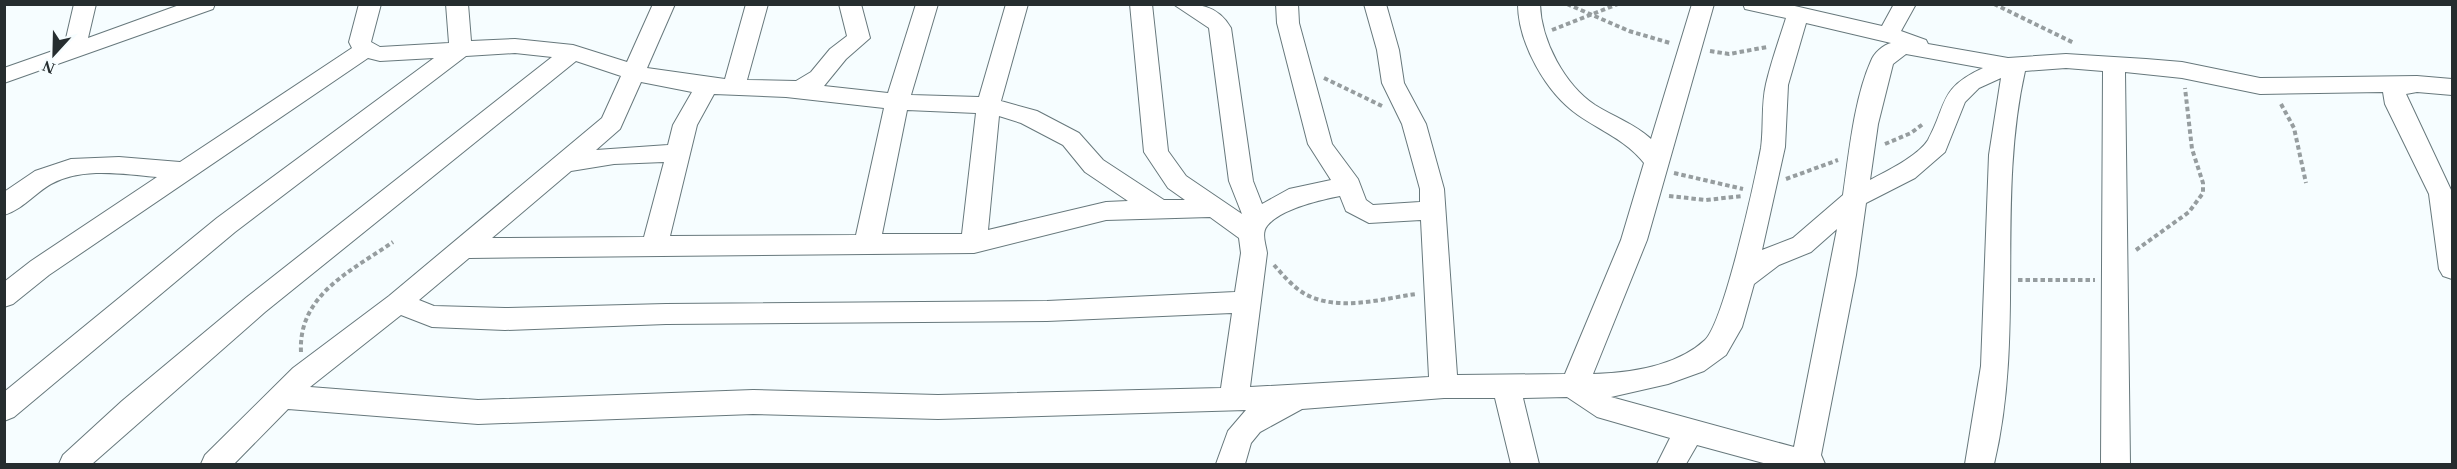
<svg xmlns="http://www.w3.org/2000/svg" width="2457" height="469" viewBox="0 0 2457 469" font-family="Georgia,serif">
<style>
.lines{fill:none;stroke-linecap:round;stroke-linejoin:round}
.minor-casing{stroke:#67787c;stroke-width:2}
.path{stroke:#969d9f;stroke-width:4;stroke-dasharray:4.5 3;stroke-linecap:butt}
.minor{fill:#fff;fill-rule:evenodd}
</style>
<rect width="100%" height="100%" fill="#f6fdff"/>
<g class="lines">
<g class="minor-casing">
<g id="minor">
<path d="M74,4h22l-8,34 94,-34h33l-2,5 -209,74v-15l60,-21z"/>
<path d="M359,4h22l-10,38 9,5 69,-4 -3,-39h22l3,37 44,-2 58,6 54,17 26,-58h22l-28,64 78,11 21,-75h22l-21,76 49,1 15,-9 19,-23 17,-13 -8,-32h22l9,34 -24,21 -22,27 64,7 28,-89h22l-27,91 68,2 27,-93h22l-27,97 36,10 42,22 24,27 61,40h21l-17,-12 -24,-36 -14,-148h22l16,147 18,25 56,38 -13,-33 -20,-153 -36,-24c25,0 44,0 58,24l22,153 9,23 27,-15 42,-9 -23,-36 -31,-121 -1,-19h22l1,19 33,121 26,35 8,21 7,5 47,-3v-13l-18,-65 -20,-41 -5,-33 -13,-46h22l13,46 5,33 22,41 18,65 13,186 108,-1 56,-134 23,-77c-18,-23 -43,-32 -66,-48 -32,-22 -60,-72 -60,-111h22c1,37 25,81 55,101 19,12 40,19 56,34l41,-135h22l-67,236 -54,134c37,-1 84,-8 112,-34 19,-18 50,-160 56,-192 3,-21 0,-43 5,-64 5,-22 13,-44 20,-66l-41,-9 -2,-5h43l96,22 12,-22h22l-15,27 25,9 2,4 80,14 58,-4 80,5 36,3 78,16 157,-2 35,3v16l-35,-3 -11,2 46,98v87l-9,-3 -4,-7 -10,-75 -44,-90 -2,-12 -123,2 -78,-16 -57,-6 5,392h-29l2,-393 -37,-3 -41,3c-29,129 0,264 -31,393h-29l16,-98 8,-211 12,-77 -22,10 -14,14 -20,50 -30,26 -49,25 -10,72 -35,180 4,9h-58l-70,-19 -11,19h-29l13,-26 -73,-21 -30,-20 -44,1 16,66h-28l-16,-66h-51l-142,11 -42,23 -9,11 -6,21h-29l12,-33 18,-21 -308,9 -185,-5 -275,10 -190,-15 -54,55h-33l4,-9 88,-87 96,-72 213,-178 19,-42 -45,-15 -311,251 -173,152h-33l4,-9 59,-54 125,-104 305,-240 -37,-4 -49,3 -231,176 -221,185 -10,4v-29l213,-174 217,-160 -54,3 -12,-3 -319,217 -36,29 -9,3v-25l27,-21 126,-84c-34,-3 -75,-10 -106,7 -16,9 -29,26 -47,31v-23l31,-21 36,-12 48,-2 61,5 172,-114 -3,-6zM1806,23l85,20c-8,2 -17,10 -20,18 -17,38 -22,93 -28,134l-50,43 -31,12 23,-103 3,-62zM1906,54l77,14c-45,21 -35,35 -55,72 -10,16 -41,31 -58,40l8,-56 15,-60zM641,82l51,10 -19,33 -5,20 -72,5 24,-21zM714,94l72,3 98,11 -28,127 -186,1 27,-111zM907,110l69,3 -14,121h-80zM999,116l22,7 42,22 22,27 43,29 -22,1 -118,28zM664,162l-20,75 -152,1 79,-67 43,-7zM1340,196l6,15 23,12 52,-3 8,157 -179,10 17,-134c-1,-8 -6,-20 0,-27 13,-17 53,-26 73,-30zM1210,217l29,21 2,15 -6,39 -188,9 -381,3 -161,4 -71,-2 -15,-6 50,-42 505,-5 132,-33zM1837,229l-43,218 -183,-50 57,-13 36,-13 22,-16 16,-28 12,-43 25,-19 32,-13zM1232,313l-11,75 -283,7 -185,-5 -275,10 -168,-13 91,-72 31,12 73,3 161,-6 381,-3z"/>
</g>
</g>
<g class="path">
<path d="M1567,4l62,27 41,12"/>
<path d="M1994,4l80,39"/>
<path d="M1552,30l66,-26"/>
<path d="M1710,51l19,3 38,-7"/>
<path d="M1324,78l58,28"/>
<path d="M2281,104l13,24 12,55"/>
<path d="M1885,144l26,-11 12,-9"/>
<path d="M1674,173l69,16"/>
<path d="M1786,179l52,-19"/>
<path d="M1669,196l37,4 36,-4"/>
<path d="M2136,250l53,-38 14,-19v-10l-11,-34 -7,-61"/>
<path d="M1274,265c9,10 19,22 31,29 33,18 76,5 111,0"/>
<path d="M2018,280h77"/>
<path d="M301,352c-3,-58 52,-82 92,-110"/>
</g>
<use href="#minor" class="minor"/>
</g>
<rect width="2457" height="469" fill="none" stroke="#262d2f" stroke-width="12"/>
<g transform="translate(54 54) rotate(202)" stroke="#f6fdff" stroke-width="4.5" paint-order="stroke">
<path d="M0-4.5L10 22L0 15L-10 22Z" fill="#262d2f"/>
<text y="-9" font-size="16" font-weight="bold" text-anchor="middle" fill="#262d2f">N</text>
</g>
</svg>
